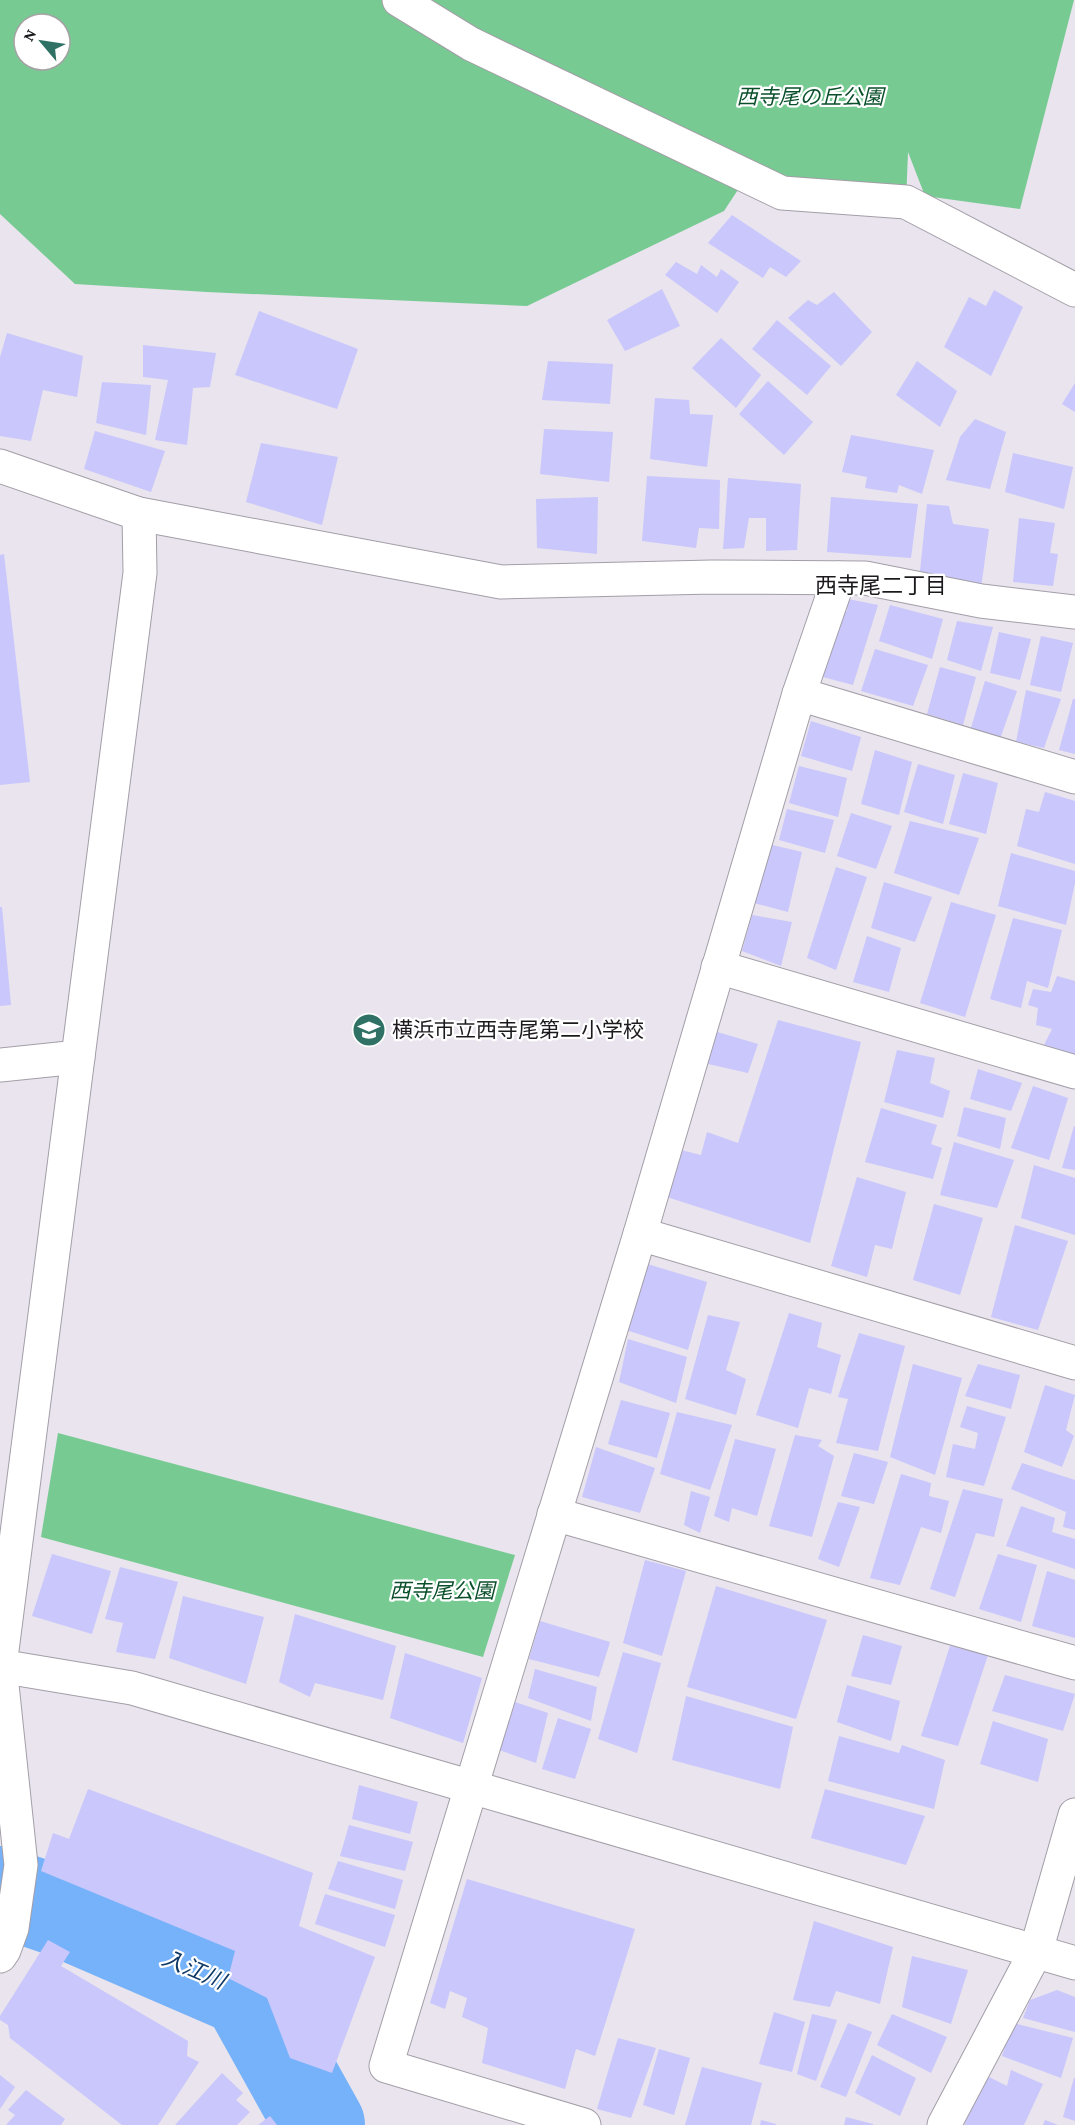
<svg xmlns="http://www.w3.org/2000/svg" width="1075" height="2125" viewBox="0 0 1075 2125" font-family="'Crimson Pro','Noto Sans JP',serif">
<style>
.green{fill:#78ca93;fill-rule:evenodd}
.lines{fill:none;stroke-linecap:round;stroke-linejoin:round}
.river{stroke:#76b2f9;stroke-width:90}
.building{fill:#c9c7fc}
.minor-casing{stroke:#a39ea7;stroke-width:35}
.minor{stroke:#fff;stroke-width:33}
.labels{text-anchor:middle;stroke-width:4.5;stroke-linejoin:round;paint-order:stroke}
.park-label{font-size:21px;font-style:italic;fill:#094f2a;stroke:#fff}
.poi-label{font-size:21px;fill:#1b191c;stroke:#fff;text-anchor:start}
.neighbourhood-label{font-size:22px;fill:#1b191c;stroke:#fff}
.water-label{font-size:22px;font-style:italic;fill:#0e3865;stroke:#fff}
</style>
<rect width="100%" height="100%" fill="#e9e4ed"/>
<g class="green">
<path d="M0,0h1074l-54,209 -95,-13 -17,-44 -2,50 -159,-26 -23,35 -197,95 -320,-14 -132,-8 -75,-70zM24,24h36v36h-36z"/>
<path d="M58,1433l457,122 -32,102 -442,-120z"/>
</g>
<g class="lines">
<path class="river" d="M0,1891l61,21 185,80 74,133"/>
</g>
<g class="building">
<path d="M732,215l69,46 -15,16 -16,-10 -7,11 -55,-35z"/>
<path d="M676,262l21,12 4,-9 16,12 4,-8 18,13 -22,31 -52,-38z"/>
<path d="M662,289l18,37 -55,25 -18,-31z"/>
<path d="M994,290l29,17 -32,69 -47,-29 25,-50 17,9z"/>
<path d="M834,292l38,40 -31,34 -53,-48 20,-18 9,5z"/>
<path d="M259,311l99,38 -21,60 -102,-34z"/>
<path d="M777,320l54,46 -24,29 -55,-46z"/>
<path d="M7,333l76,23 -6,41 -34,-7 -12,51 -31,-5v-79z"/>
<path d="M721,338l40,37 -25,33 -44,-40z"/>
<path d="M143,345l73,8 -6,34 -17,1 -6,57 -32,-5 13,-60 -25,-3z"/>
<path d="M548,361l65,3 -3,40 -68,-4z"/>
<path d="M917,361l40,30 -17,36 -44,-32z"/>
<path d="M768,381l45,41 -29,33 -45,-41z"/>
<path d="M102,382l49,3 -5,50 -50,-12z"/>
<path d="M1075,383v29l-13,-8z"/>
<path d="M655,398l34,2 1,14 23,1 -6,52 -57,-8z"/>
<path d="M975,419l31,13 -16,57 -44,-9 14,-43z"/>
<path d="M544,429l69,3 -4,50 -69,-8z"/>
<path d="M95,431l70,20 -14,41 -67,-23z"/>
<path d="M851,435l83,15 -12,44 -23,-9 -2,8 -32,-5 2,-11 -25,-5z"/>
<path d="M261,443l77,14 -16,68 -76,-23z"/>
<path d="M1013,453l60,14 -9,42 -59,-17z"/>
<path d="M647,476l73,4 -1,49 -20,-1 -3,20 -54,-7z"/>
<path d="M728,478l73,6 -4,66 -31,1v-33h-17l-5,30 -21,1z"/>
<path d="M598,497l-1,57 -60,-6 -1,-49z"/>
<path d="M831,497l87,7 -7,54 -84,-6z"/>
<path d="M927,504l22,2 4,18 36,5 -8,59 -61,-17z"/>
<path d="M1019,518l36,5 -5,30 8,1 -5,32 -40,-4z"/>
<path d="M4,554l26,228 -30,3v-230z"/>
<path d="M848,599l30,6 -25,80 -34,-9 20,-65h8z"/>
<path d="M890,605l53,14 -11,40 -53,-18z"/>
<path d="M957,621l36,6 -12,44 -34,-11z"/>
<path d="M999,632l32,7 -11,41 -30,-7z"/>
<path d="M1041,636l32,7 -12,49 -31,-7z"/>
<path d="M875,649l53,16 -15,41 -52,-15z"/>
<path d="M940,667l36,10 -13,48 -36,-11z"/>
<path d="M985,681l32,10 -17,48 -30,-8z"/>
<path d="M1026,690l35,9 -17,49 -28,-6z"/>
<path d="M1073,699h2v55l-16,-4z"/>
<path d="M811,721l50,16 -9,34 -51,-15z"/>
<path d="M875,750l37,12 -13,53 -38,-11z"/>
<path d="M918,764l37,11 -12,49 -39,-12z"/>
<path d="M799,766l48,12 -9,39 -49,-14z"/>
<path d="M963,773l35,10 -12,51 -37,-10z"/>
<path d="M1045,792l30,9v63l-58,-18 9,-37 13,3z"/>
<path d="M787,809l47,11 -9,33 -46,-13z"/>
<path d="M851,813l41,13 -16,43 -39,-13z"/>
<path d="M910,821l69,17 -20,57 -65,-22z"/>
<path d="M768,844l34,8 -14,60 -34,-9z"/>
<path d="M1011,853l64,18v12l-9,42 -68,-19z"/>
<path d="M836,867l31,10 -31,93 -29,-12z"/>
<path d="M884,882l48,15 -17,45 -44,-14z"/>
<path d="M951,902l45,13 -31,102 -45,-14z"/>
<path d="M0,907h2l9,98 -11,1z"/>
<path d="M752,915l40,7 -11,44 -39,-15z"/>
<path d="M1013,918l49,12 -14,58 -21,-7 -6,27 -31,-9z"/>
<path d="M867,936l34,12 -12,44 -36,-10z"/>
<path d="M1057,976l18,5v74l-31,-10 8,-16 -16,-4 2,-17 -10,-3 5,-16 18,3z"/>
<path d="M778,1020l83,22 -51,201 -143,-46 14,-47 20,5 6,-23 31,11z"/>
<path d="M714,1031l44,13 -10,29 -40,-9z"/>
<path d="M897,1050l38,8 -5,25 20,8 -7,27 -59,-16z"/>
<path d="M978,1069l44,14 -11,28 -41,-12z"/>
<path d="M1033,1086l35,12 -19,62 -38,-12z"/>
<path d="M964,1107l42,11 -6,31 -43,-13z"/>
<path d="M881,1108l56,17 -6,19 11,4 -9,31 -68,-17z"/>
<path d="M1074,1126l1,1v43l-13,-2z"/>
<path d="M954,1142l60,18 -17,48 -57,-13z"/>
<path d="M1034,1165l41,13v57l-54,-17z"/>
<path d="M857,1177l49,15 -14,57 -17,-4 -8,32 -36,-11z"/>
<path d="M934,1204l49,14 -23,77 -47,-15z"/>
<path d="M1015,1225l53,16 -30,89 -47,-13z"/>
<path d="M644,1263l63,19 -19,68 -65,-21z"/>
<path d="M789,1313l33,10 -5,24 24,8 -10,39 -22,-6 -11,40 -42,-13z"/>
<path d="M708,1315l32,7 -14,48 20,9 -10,36 -51,-16z"/>
<path d="M859,1333l46,13 -27,105 -42,-8 12,-44 -10,-2z"/>
<path d="M628,1339l59,18 -11,46 -57,-21z"/>
<path d="M913,1364l49,14 -27,97 -45,-18z"/>
<path d="M978,1364l42,11 -9,34 -46,-13z"/>
<path d="M1045,1385l30,10 -9,35 8,6 -12,31 -38,-15z"/>
<path d="M621,1400l49,13 -13,45 -49,-14z"/>
<path d="M967,1406l39,11 -22,69 -38,-9 7,-33 22,5 3,-16 -18,-6z"/>
<path d="M677,1412l55,13 -22,65 -50,-16z"/>
<path d="M795,1435l27,5 -4,6 16,10 -22,81 -43,-11z"/>
<path d="M735,1439l41,10 -19,67 -25,-8 -3,14 -15,-6z"/>
<path d="M596,1447l59,21 -15,45 -58,-16z"/>
<path d="M854,1453l34,9 -14,42 -33,-8z"/>
<path d="M1022,1463l53,17v50l-12,-3 3,-15 -55,-23z"/>
<path d="M901,1474l30,9 -2,13 20,5 -8,32 -20,-6 -21,58 -30,-7z"/>
<path d="M963,1489l40,10 -9,38 -18,-4 -21,64 -25,-8z"/>
<path d="M691,1491l19,6 -10,36 -16,-8z"/>
<path d="M838,1502l22,5 -21,60 -21,-8z"/>
<path d="M1021,1506l34,12 -3,14 23,7v30l-69,-23z"/>
<path d="M52,1554l59,17 -19,63 -60,-18z"/>
<path d="M998,1554l39,11 -16,57 -42,-13z"/>
<path d="M645,1560l41,11 -24,85 -39,-13z"/>
<path d="M120,1567l58,15 -23,77 -39,-7 7,-29 -18,-4z"/>
<path d="M1047,1571l28,9v58l-43,-12z"/>
<path d="M716,1586l111,34 -31,99 -109,-32z"/>
<path d="M183,1596l81,21 -18,67 -77,-26z"/>
<path d="M295,1614l101,32 -13,54 -68,-17 -5,14 -31,-15z"/>
<path d="M540,1621l70,21 -11,35 -70,-18z"/>
<path d="M863,1635l39,11 -11,39 -40,-9z"/>
<path d="M950,1646l38,9 -30,91 -37,-10z"/>
<path d="M623,1652l38,11 -24,90 -39,-14z"/>
<path d="M405,1653l77,25 -19,65 -73,-25z"/>
<path d="M535,1669l62,18 -6,34 -63,-23z"/>
<path d="M1005,1675l70,19 -12,37 -71,-20z"/>
<path d="M847,1685l53,16 -9,40 -54,-19z"/>
<path d="M686,1696l107,31 -13,62 -108,-29z"/>
<path d="M515,1702l33,11 -12,50 -37,-13z"/>
<path d="M558,1718l33,11 -16,50 -33,-10z"/>
<path d="M993,1721l55,18 -10,43 -58,-18z"/>
<path d="M839,1736l60,17 3,-8 43,15 -11,49 -106,-28z"/>
<path d="M359,1785l59,17 -8,32 -58,-15z"/>
<path d="M88,1789l225,84 -14,53 76,31 -43,116 -42,-15 -23,-60 -39,-20 7,-27 -194,-80 12,-38 16,6z"/>
<path d="M825,1789l100,27 -19,49 -95,-27z"/>
<path d="M349,1825l64,17 -8,29 -65,-15z"/>
<path d="M338,1861l65,19 -8,29 -67,-20z"/>
<path d="M467,1879l168,50 -40,127 -19,-7 -11,40 -83,-26 6,-35 -26,-11 5,-19 -17,-7 -5,18 -15,-6z"/>
<path d="M325,1894l70,21 -10,32 -70,-23z"/>
<path d="M814,1921l79,26 -13,57 -44,-13 -6,16 -37,-7z"/>
<path d="M48,1940l22,12 -9,14 127,75 -1,15 12,6 -41,63h-36l-112,-87 -2,-13 -8,-5v-4z"/>
<path d="M912,1956l56,14 -17,54 -49,-17z"/>
<path d="M1057,1990l18,7v35l-52,-14 7,-18z"/>
<path d="M774,2012l31,10 -13,50 -33,-8z"/>
<path d="M812,2014l25,6 -21,61 -19,-7z"/>
<path d="M892,2014l55,23 -16,36 -54,-28z"/>
<path d="M848,2023l24,9 -26,65 -26,-10z"/>
<path d="M1013,2023l60,15 -12,40 -59,-22z"/>
<path d="M618,2038l38,10 -25,70 -34,-9z"/>
<path d="M659,2049l31,9 -16,57 -31,-10z"/>
<path d="M872,2055l44,23 -16,38 -45,-23z"/>
<path d="M702,2067l60,16 -11,42h-66z"/>
<path d="M1011,2070l32,14 -19,41h-60l23,-49 20,10z"/>
<path d="M222,2073l21,20 -7,7 14,12 -13,13h-62z"/>
<path d="M0,2075l15,12 -15,22z"/>
<path d="M1074,2078h1v43l-12,-4z"/>
<path d="M26,2090l39,29 -4,6h-55l9,-10 -7,-5z"/>
<path d="M270,2116l7,9h-19z"/>
<path d="M846,2117l27,7v1h-29z"/>
<path d="M761,2120l15,4v1h-16z"/>
<path d="M1045,2120l13,5h-15z"/>
</g>
<g class="lines">
<g class="minor-casing">
<g id="minor">
<path d="M399,0l72,44 311,149 124,9 169,88"/>
<path d="M0,466l139,48 362,68 211,-5 153,1 116,23 94,11"/>
<path d="M799,694l276,83"/>
<path d="M718,967l357,105"/>
<path d="M0,1065l78,-8"/>
<path d="M640,1234l435,129"/>
<path d="M554,1514l521,149"/>
<path d="M0,1666l132,22 943,275"/>
<path d="M0,1956l4,-6 8,-22 9,-63 -21,-199 140,-1093 -1,-59"/>
<path d="M584,2125l-198,-59 254,-832 159,-540 40,-116"/>
<path d="M944,2125l92,-174 39,-136"/>
</g>
</g>
<use href="#minor" class="minor"/>
</g>
<defs>
<g id="school-disc" transform="scale(1.725)"><circle r="9.5" fill="#2f7265" stroke="#fff"/><path d="M0-5L7-2L0 1L-7-2ZM-4 1L0 2.5L4 1V4Q0 6-4 4Z" fill="#fff"/></g>
</defs>
<g fill-rule="evenodd">
<use href="#school-disc" x="369" y="1030"/>
</g>
<g class="labels">
<g class="park-label">
<text x="810" y="104">西寺尾の丘公園</text>
<text x="442" y="1598">西寺尾公園</text>
</g>
<g class="poi-label">
<text x="392" y="1037">横浜市立西寺尾第二小学校</text>
</g>
<g class="neighbourhood-label">
<text x="881" y="593">西寺尾二丁目</text>
</g>
<g class="water-label">
<text transform="translate(194 1969) rotate(23)" y="8">入江川</text>
</g>
</g>
<g transform="translate(42 42) rotate(299)"><circle r="28" fill="#ffffff" stroke="#a4a3a4" stroke-width="1.5"/>
<path d="M0-4.5L10 22L0 15L-10 22Z" fill="#2f7265"/>
<text y="-9" font-size="16" font-weight="bold" text-anchor="middle" fill="#1b191c">N</text>
</g>
</svg>
